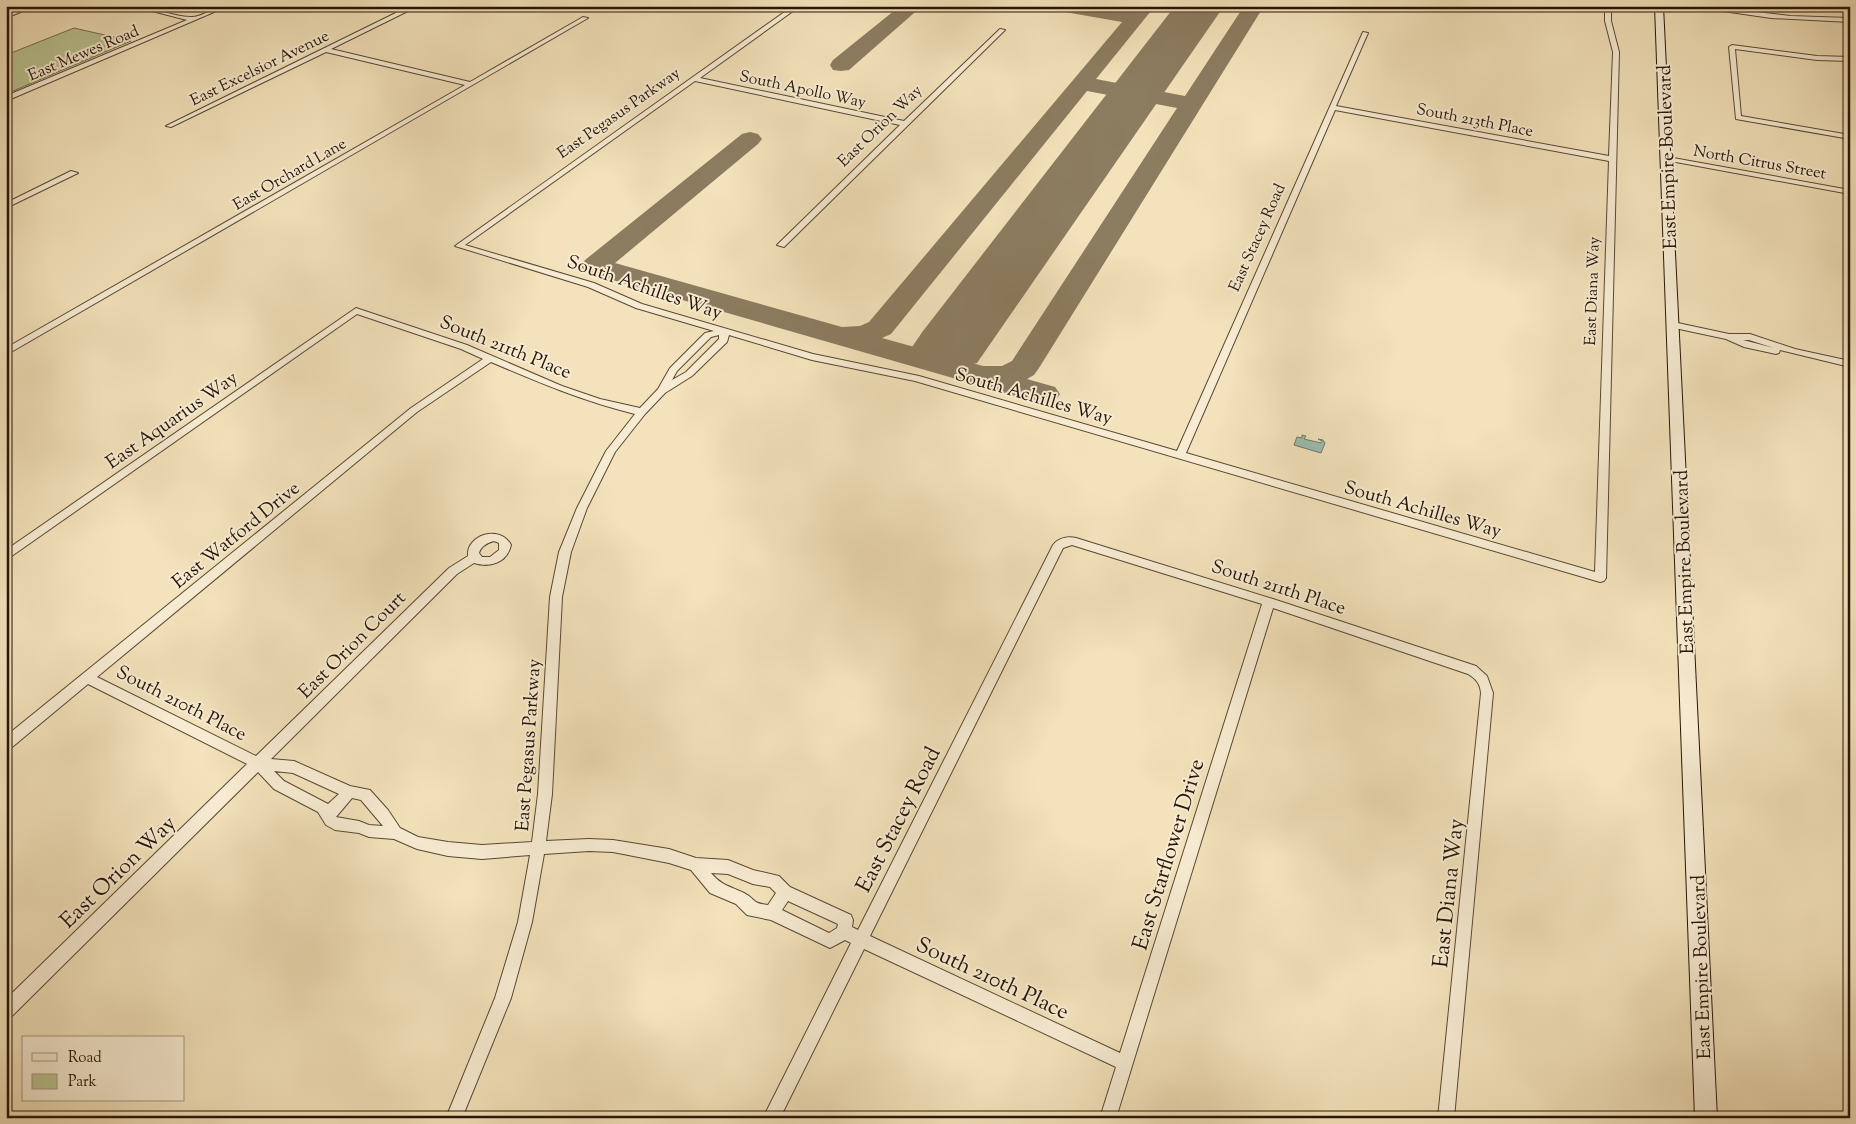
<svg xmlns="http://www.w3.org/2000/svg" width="1856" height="1124" viewBox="0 0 1856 1124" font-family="'Sorts Mill Goudy',serif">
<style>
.green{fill:#bac391;stroke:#706c4b}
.water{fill:#9bbeae;stroke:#6c7a6a}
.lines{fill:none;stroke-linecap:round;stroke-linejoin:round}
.taxiway{fill:#8c7c60;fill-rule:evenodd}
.runway{fill:#8c7c60;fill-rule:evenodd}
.street-casing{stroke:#594832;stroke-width:2}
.secondary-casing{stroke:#261505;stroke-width:2}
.street{fill:#f7ecd3;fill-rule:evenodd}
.secondary{fill:#f7ecd3;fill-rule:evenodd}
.labels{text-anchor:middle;stroke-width:4;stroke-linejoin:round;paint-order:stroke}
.far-street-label{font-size:16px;fill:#261505;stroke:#f7ecd3}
.street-label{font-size:19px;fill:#261505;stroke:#f7ecd3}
.near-street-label{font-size:22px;fill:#261505;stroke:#f7ecd3}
</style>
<rect width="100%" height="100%" fill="#f3e2bb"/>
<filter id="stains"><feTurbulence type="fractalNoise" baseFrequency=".004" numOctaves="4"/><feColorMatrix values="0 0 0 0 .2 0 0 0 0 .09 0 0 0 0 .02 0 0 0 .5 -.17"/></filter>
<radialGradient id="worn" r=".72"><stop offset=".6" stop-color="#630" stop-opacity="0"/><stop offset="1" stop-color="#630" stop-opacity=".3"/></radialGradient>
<path class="green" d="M74,28l57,13 -125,53v-39z"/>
<path class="water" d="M1302,435l4,1 -2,3 17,4 1,-2 -4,-2 5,1 2,3 -4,10 -27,-8 3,-8 5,1z"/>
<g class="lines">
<g class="taxiway">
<path d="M900,6h22l-73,64 -8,1 -8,-1 -3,-5 3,-5z"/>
<path d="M1055,6h46l22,4 11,-4h21l-59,73 89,17 59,-90h20l-225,362 -5,7 -7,4 28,8 5,7 -5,7 -11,3 -11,-3 -448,-129 -4,-6 4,-6 157,-126 8,-2 8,2 4,5 -4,5 -143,119 227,64 18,-1 9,-4 253,-300 -57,-10 -7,-2zM1087,91l90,17 -165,253 -10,5h-19l-101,-28 9,-4z"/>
</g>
<path class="runway" d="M1175,6h49l-247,357 -27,7 -27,-7 -11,-16 11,-16z"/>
<g class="street-casing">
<g id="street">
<path d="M26,6h9l-29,12v-4z"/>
<path d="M133,6c20,0 39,11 58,11 11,1 23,-11 37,-11l-222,95v-5l181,-76z"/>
<path d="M410,6h8l-87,43 139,33 113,-65 5,1 -582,337v-7l459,-263 -139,-33 -155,75 -5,-1z"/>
<path d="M793,6h7l-100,72 204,43 96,-92 5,1 -221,217 -7,-2 123,-120 -205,-44 -230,164 129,38 48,21 171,50 106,22 258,75 186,-419 5,1 -32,73 273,50 4,-104 -8,-31v-15h6v15l8,31 -13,526 -2,3 -4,1 -685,-201 -103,-21 -83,-25 -2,7 -35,34 -27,17 -20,21 -30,38 -28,56 -16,44 -9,45 -10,197 -6,47 43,-2 24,1 56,9 27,9 32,2 25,10 26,6 11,11 61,28 2,5 -1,7 6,3 195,-385c5,-7 15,-9 23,-7l197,61 203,67 11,10 6,17 -39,425h-16l43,-425c-1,-10 -5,-14 -13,-19l-195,-66 -157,510h-16l16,-51 -252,-118 -84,169h-17l88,-175 -6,-3 -15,8 -59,-28 -24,-5 -11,-11 -26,-11 -19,-23 -22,-7 -56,-11 -24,-1 -45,3 -12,68 -21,76 -49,120h-16l49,-120 23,-76 12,-67 -48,4 -34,-3 -31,-7 -23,-10 -25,-2 -10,-4 -24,-3 -9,-5 -8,-13 -44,-23 -16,-17 -246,244 -6,2v-19l241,-235 -159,-80 -77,64 -5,2v-14l405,-328 72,-49 -22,-10 -104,-35 -351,246v-10l350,-242 111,37 95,41 38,13 40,9 18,-19 12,-21 35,-35 9,-2 -78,-23 -48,-21 -133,-41zM1335,110l274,51 -14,411 -409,-119zM719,335v4l-33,33 -14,8 5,-9 34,-34zM491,362c49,21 92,39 144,52l-29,37 -29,57 -18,44 -9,45 -12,197 -6,48 -50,3 -34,-3 -30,-5 -18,-9 -12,-18 -18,-20 -20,-4 -56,-25 -23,-2 186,-185 17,-11c16,5 33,0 37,-18 -11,-21 -45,-10 -43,11l-19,12 -193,188 -159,-79 320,-265zM494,541l5,2v7l-9,7h-8l-3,-4c2,-7 8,-10 15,-12zM1072,545l190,59 -142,449 -250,-117 193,-388zM274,771l19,2 46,21 -11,10 -44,-23zM352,798l9,2 22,26 -14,-1 -10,-4 -23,-4zM711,873l17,1 25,10 17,3 6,6 -8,12c-17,-2 -11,-5 -24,-12 -14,-7 -22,-7 -33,-20zM788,901l50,23 -1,4 -8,5 -47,-23z"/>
<path d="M1689,6h16l85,10 60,2v4l-79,-4z"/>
<path d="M1841,6l9,1v4l-8,-4z"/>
<path d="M1732,45l85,11 33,1v4l-33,-1 -82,-11 6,67 109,19v4l-114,-20 -7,-72z"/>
<path d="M1662,156l188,34v4l-185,-34 -4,-2z"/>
<path d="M71,171l7,2 -72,35v-5z"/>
<path d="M1673,322l56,12h21l45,15 55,12v6l-70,-17 -1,3 -3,1 -32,-7 -18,-8 -56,-12 -1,-2zM1743,340h6l25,8z"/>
</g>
</g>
<g class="secondary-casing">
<path id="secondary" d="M1655,6h8l54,1112h-22z"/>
</g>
<use href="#street" class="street"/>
<use href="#secondary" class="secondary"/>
</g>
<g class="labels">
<g class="far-street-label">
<text transform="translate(83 52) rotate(-23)" y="6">East Mewes Road</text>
<text transform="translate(259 67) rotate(-26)" y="6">East Excelsior Avenue</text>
<text transform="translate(803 88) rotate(12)" y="6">South Apollo Way</text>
<text transform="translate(618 112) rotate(-35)" y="6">East Pegasus Parkway</text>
<text transform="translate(1475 119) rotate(11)" y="6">South 213th Place</text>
<text transform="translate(879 125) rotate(-44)" y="6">East Orion Way</text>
<text transform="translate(1760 161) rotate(10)" y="6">North Citrus Street</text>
<text transform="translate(289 173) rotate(-30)" y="6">East Orchard Lane</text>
<text transform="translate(1256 237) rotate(-66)" y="6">East Stacey Road</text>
<text transform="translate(1591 291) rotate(-88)" y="6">East Diana Way</text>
</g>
<g class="street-label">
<text transform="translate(1666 157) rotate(-92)" y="7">East Empire Boulevard</text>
<text transform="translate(645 286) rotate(19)" y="7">South Achilles Way</text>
<text transform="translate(506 346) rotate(22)" y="7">South 211th Place</text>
<text transform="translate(1034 395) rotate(16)" y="7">South Achilles Way</text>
<text transform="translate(171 419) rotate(-35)" y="7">East Aquarius Way</text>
<text transform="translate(1423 508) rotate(16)" y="7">South Achilles Way</text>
<text transform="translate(235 534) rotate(-39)" y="7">East Watford Drive</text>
<text transform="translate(1683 562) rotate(-92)" y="7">East Empire Boulevard</text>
<text transform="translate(1279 586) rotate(18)" y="7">South 211th Place</text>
<text transform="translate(351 644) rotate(-45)" y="7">East Orion Court</text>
<text transform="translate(182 702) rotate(27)" y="7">South 210th Place</text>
<text transform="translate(527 745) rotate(-86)" y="7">East Pegasus Parkway</text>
<text transform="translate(1700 967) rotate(-92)" y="7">East Empire Boulevard</text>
</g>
<g class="near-street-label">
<text transform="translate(897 819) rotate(-63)" y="8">East Stacey Road</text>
<text transform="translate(1167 854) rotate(-73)" y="8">East Starflower Drive</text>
<text transform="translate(117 871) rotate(-44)" y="8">East Orion Way</text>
<text transform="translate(1447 893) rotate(-84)" y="8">East Diana Way</text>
<text transform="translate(993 977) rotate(25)" y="8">South 210th Place</text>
</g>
</g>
<rect width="1856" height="1124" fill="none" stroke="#f3e2bb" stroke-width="25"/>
<rect x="8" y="8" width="1841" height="1109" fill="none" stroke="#261505" stroke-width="2.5"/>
<rect x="12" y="12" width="1831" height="1099" fill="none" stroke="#261505"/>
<rect x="22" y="1036" width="162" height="65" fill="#f7ecd3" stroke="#a39681"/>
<rect x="32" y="1053" width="25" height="8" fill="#f7ecd3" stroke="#a39681"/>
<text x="68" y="1062" font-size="15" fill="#261505">Road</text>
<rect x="32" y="1074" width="25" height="15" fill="#bac391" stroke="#a39681"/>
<text x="68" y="1086" font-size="15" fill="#261505">Park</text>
<rect width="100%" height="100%" filter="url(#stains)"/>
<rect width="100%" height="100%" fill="url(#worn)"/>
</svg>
